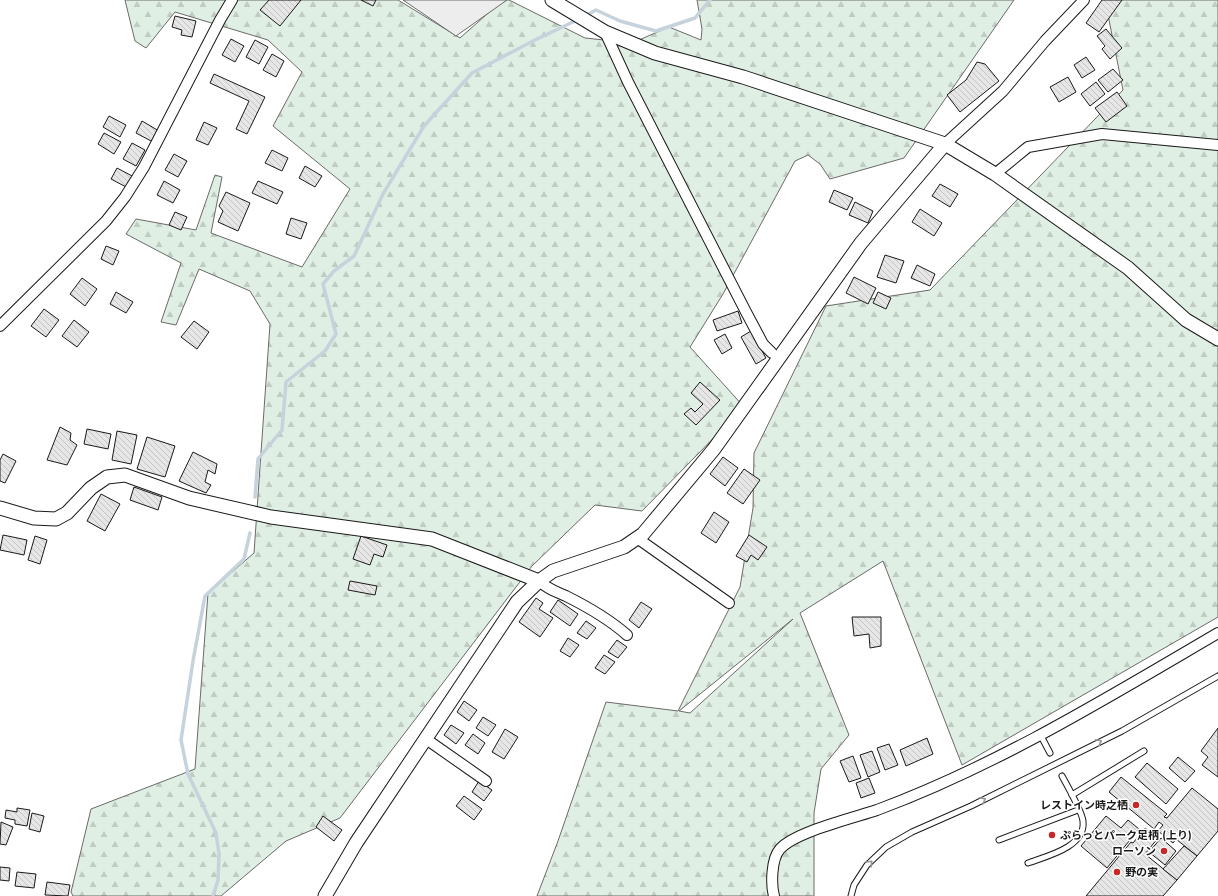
<svg xmlns="http://www.w3.org/2000/svg" width="1218" height="896" viewBox="0 0 1218 896" font-family="'Nunito Sans','Noto Sans JP',sans-serif">
<style>
.forest{fill:url(#forest-firs);stroke:#6a6a6a;fill-rule:evenodd}
.parking{fill:#ededed;stroke:#6a6a6a}
.lines{fill:none;stroke-linecap:round;stroke-linejoin:round}
.stream{stroke:#c6d2dc;stroke-width:3.5}
.building{fill:url(#building-back-hatch);stroke:#1a1a1a}
.service-casing{stroke:#1a1a1a;stroke-width:7}
.minor-casing{stroke:#1a1a1a;stroke-width:12}
.tertiary-casing{stroke:#1a1a1a;stroke-width:15}
.service{stroke:#fff;stroke-width:5}
.minor{stroke:#fff;stroke-width:10}
.tertiary{stroke:#fff;stroke-width:13}
.oneway{stroke:#989898}
.poi-dot{fill:#c62828;stroke:#fff;stroke-width:1.5}
.labels{text-anchor:middle;stroke-width:3;stroke-linejoin:round;paint-order:stroke}
.poi-label{font-size:11px;font-weight:bold;fill:#1a1a1a;stroke:#fff;text-anchor:end}
</style>
<defs>
<pattern id="forest-firs" width="22" height="20" patternUnits="userSpaceOnUse"><rect width="22" height="20" fill="#e0efe3"/><path d="M5 1l3.5 6h-7zM16 11l3.5 6h-7z" fill="#c0ccc2"/></pattern>
<pattern id="building-back-hatch" width="6" height="6" patternUnits="userSpaceOnUse"><rect width="6" height="6" fill="#e6e6e6"/><path d="M-1 5l2 2M0 0l6 6M5-1l2 2" fill="none" stroke="#c5c5c5"/></pattern>
</defs>
<rect width="100%" height="100%" fill="#fff"/>
<g class="forest">
<path d="M125,0h273l62,38 43,-38h6l76,38 47,5 37,-16 32,13 1,-11 -5,-29h317l-110,158 -74,21 -10,-15 -12,-9 -13,6 -72,133 -33,53 54,60 -102,104 -47,-6 -63,61 -192,252 -54,23 -65,55h-148l-2,-4 20,-83 104,-40 13,-176 46,-40 16,-229 -20,-33 -51,-22 -23,56 -15,-3 20,-59 -55,-29 10,-15 60,11 19,-55 7,2 -11,56 91,34 48,-78 -77,-63 29,-54 -34,-32 -93,-28 -29,36 -11,-7z"/>
<path d="M1105,0h113v617l-256,148 -79,-204 -83,52 49,122 -28,34 -7,44v83h-277l21,-55 48,-139 72,9 62,-124 13,-79 1,-55 72,-147 104,-16 193,-200zM793,619l-103,94 -11,-2z"/>
</g>
<path class="parking" d="M403,0h104l-51,36z"/>
<g class="lines">
<g class="stream">
<path d="M585,16l11,-6 24,11 36,10 39,-13 15,-18"/>
<path d="M255,497l3,-38 24,-29 4,-48 39,-31 11,-17 -13,-50 11,-13 20,-15 29,-62 41,-68 48,-53 61,-32 44,-21"/>
<path d="M213,896l5,-16 1,-26 -3,-21 -28,-59 -7,-34 12,-79 12,-65 39,-37 6,-26"/>
</g>
</g>
<g class="building">
<path d="M269,0h32l-21,26 -20,-16z"/>
<path d="M361,0h15l-3,6z"/>
<path d="M1102,0h20l-23,32 -13,-9z"/>
<path d="M175,16l21,5 -4,16 -11,-2 1,-5 -10,-3z"/>
<path d="M1106,29l16,19 -12,11 -8,-10 3,-3 -8,-10z"/>
<path d="M231,39l13,7 -9,16 -13,-7z"/>
<path d="M255,40l13,7 -9,17 -13,-7z"/>
<path d="M272,54l12,7 -8,16 -13,-7z"/>
<path d="M1086,57l9,13 -13,8 -8,-13z"/>
<path d="M977,62l8,2 14,17 -39,31 -13,-17 19,-15z"/>
<path d="M1113,69l10,11 -15,12 -10,-12z"/>
<path d="M214,74l51,23 -18,37 -11,-5 13,-28 -39,-18z"/>
<path d="M1068,77l8,15 -17,10 -9,-15z"/>
<path d="M1096,82l9,12 -15,12 -9,-12z"/>
<path d="M1117,92l10,14 -21,16 -11,-14z"/>
<path d="M109,116l17,9 -6,12 -17,-10z"/>
<path d="M142,121l17,10 -6,11 -17,-9z"/>
<path d="M204,122l13,6 -9,17 -12,-5z"/>
<path d="M104,133l17,9 -7,12 -16,-10z"/>
<path d="M132,143l13,7 -9,16 -13,-7z"/>
<path d="M272,150l16,8 -6,13 -17,-8z"/>
<path d="M174,154l13,7 -9,16 -13,-7z"/>
<path d="M305,166l17,10 -7,11 -16,-9z"/>
<path d="M117,168l17,9 -6,11 -17,-9z"/>
<path d="M164,181l16,9 -7,13 -16,-8z"/>
<path d="M258,181l25,11 -6,12 -25,-11z"/>
<path d="M940,184l18,10 -8,13 -18,-11z"/>
<path d="M834,190l19,8 -6,12 -18,-8z"/>
<path d="M226,192l24,11 -12,28 -20,-9 5,-11 -4,-5z"/>
<path d="M855,202l18,9 -5,12 -19,-8z"/>
<path d="M920,209l22,14 -8,13 -22,-14z"/>
<path d="M175,212l12,5 -6,13 -12,-5z"/>
<path d="M291,218l16,5 -6,16 -15,-5z"/>
<path d="M106,246l13,5 -6,14 -12,-6z"/>
<path d="M885,255l19,6 -8,22 -19,-6z"/>
<path d="M917,265l18,9 -5,12 -19,-8z"/>
<path d="M854,277l22,11 -8,16 -22,-11z"/>
<path d="M82,278l15,11 -12,17 -15,-12z"/>
<path d="M116,292l17,10 -7,11 -16,-9z"/>
<path d="M878,292l13,6 -5,11 -13,-6z"/>
<path d="M44,309l15,11 -13,17 -15,-11z"/>
<path d="M738,311l4,12 -25,8 -4,-11z"/>
<path d="M74,320l15,12 -12,15 -15,-11z"/>
<path d="M194,321l15,11 -12,17 -16,-12z"/>
<path d="M751,331l15,27 -10,6 -15,-27z"/>
<path d="M725,334l7,14 -10,6 -8,-14z"/>
<path d="M700,382l20,18 -24,25 -12,-11 7,-6 4,4 8,-8 -12,-11z"/>
<path d="M60,427l11,6 -1,7 7,5 -10,20 -20,-5z"/>
<path d="M87,429l24,5 -3,15 -24,-5z"/>
<path d="M117,431l20,4 -6,29 -19,-4z"/>
<path d="M147,437l28,9 -10,31 -28,-8z"/>
<path d="M193,452l24,12 -2,10 -7,-4 -3,12 6,3 -5,8 -27,-12z"/>
<path d="M3,454l13,7 -11,22 -5,-2v-21z"/>
<path d="M723,457l15,11 -13,18 -15,-12z"/>
<path d="M744,469l16,11 -17,24 -16,-11z"/>
<path d="M134,487l28,10 -4,13 -28,-10z"/>
<path d="M101,494l19,10 -15,27 -18,-10z"/>
<path d="M714,512l15,10 -13,21 -15,-10z"/>
<path d="M3,535l24,5 -3,15 -24,-5z"/>
<path d="M749,535l18,12 -9,13 -7,-5 -4,7 -11,-6z"/>
<path d="M35,536l12,4 -7,24 -12,-4z"/>
<path d="M361,536l26,9 -4,12 -9,-3 -4,11 -17,-6z"/>
<path d="M350,581l27,5 -2,9 -27,-5z"/>
<path d="M536,598l7,5 -4,6 14,9 -13,19 -21,-15z"/>
<path d="M558,600l20,14 -8,12 -20,-14z"/>
<path d="M641,602l11,7 -13,19 -10,-8z"/>
<path d="M852,617h29v29l-11,2 -1,-14 -15,2z"/>
<path d="M586,621l10,7 -9,11 -10,-6z"/>
<path d="M568,638l11,7 -9,12 -10,-6z"/>
<path d="M617,640l10,7 -9,11 -10,-6z"/>
<path d="M604,655l11,7 -10,12 -10,-6z"/>
<path d="M464,701l13,9 -8,11 -12,-9z"/>
<path d="M483,717l13,8 -8,11 -12,-8z"/>
<path d="M451,725l13,8 -8,11 -12,-9z"/>
<path d="M1218,728v49l-16,-12 6,-8 -7,-6z"/>
<path d="M505,729l13,8 -14,22 -12,-7z"/>
<path d="M473,734l12,9 -7,11 -13,-9z"/>
<path d="M927,738l6,16 -27,12 -6,-16z"/>
<path d="M889,744l9,21 -13,5 -8,-22z"/>
<path d="M872,751l8,21 -12,5 -8,-22z"/>
<path d="M853,756l8,22 -12,4 -9,-21z"/>
<path d="M1178,757l17,14 -10,11 -16,-14z"/>
<path d="M1147,763l31,26 -12,15 -31,-27z"/>
<path d="M1121,777l46,37 -3,3 3,1 25,-30 26,21v22l-21,25 -21,-17 -3,4 -15,-12 5,-6 -4,-3 -5,7 -45,-37z"/>
<path d="M869,778l6,15 -14,5 -5,-15z"/>
<path d="M479,781l13,9 -8,11 -12,-9z"/>
<path d="M464,796l18,13 -8,11 -18,-14z"/>
<path d="M17,808l13,2 -3,16 -12,-2v-4l-10,-2 1,-8 11,2z"/>
<path d="M32,813l12,3 -4,16 -11,-3z"/>
<path d="M323,816l19,14 -8,11 -18,-14z"/>
<path d="M1106,816l15,12 7,-8 11,9 -32,39 -26,-22z"/>
<path d="M1,822l12,5 -7,18 -6,-1z"/>
<path d="M1145,828l13,10 -13,16 32,26 -14,16h-77l45,-54 2,1z"/>
<path d="M1161,838l15,13 -11,14 -16,-13z"/>
<path d="M1184,846l13,10 -20,24 -14,-11z"/>
<path d="M0,867l10,1 -1,13 -9,-1z"/>
<path d="M17,872l19,2 -2,14 -19,-2z"/>
<path d="M47,882l23,3 -2,11 -23,-1z"/>
</g>
<g class="lines">
<g class="service-casing">
<g id="service">
<path d="M1041,736l9,17"/>
<path d="M1072,795l72,-44"/>
<path d="M999,840l79,-30"/>
<path d="M1028,863c19,-7 58,-16 55,-42 -1,-9 -16,-36 -21,-45"/>
<path d="M851,896l3,-11 13,-20 19,-18 26,-15 59,-26 151,-75 96,-55"/>
</g>
</g>
<g class="minor-casing">
<g id="minor">
<path d="M605,32l23,50 118,230 17,32 9,9"/>
<path d="M945,144l58,-53 42,-50 39,-41"/>
<path d="M995,174l33,-27 74,-13 116,11"/>
<path d="M0,326l106,-105 19,-24 19,-30 76,-147 12,-20"/>
<path d="M637,538l92,65"/>
<path d="M539,581c10,9 16,10 27,15 22,11 43,23 61,39"/>
<path d="M426,739l60,42"/>
<path d="M774,896c-3,-11 -3,-37 6,-47 15,-17 73,-31 97,-39 121,-45 230,-112 341,-177"/>
</g>
</g>
<g class="tertiary-casing">
<g id="tertiary">
<path d="M552,0l53,32 50,21 88,24 202,67 50,30 133,94 58,52 32,19"/>
<path d="M0,508l34,10 22,1 11,-6 24,-25 16,-11 18,-2 64,23 82,19 161,22 107,42"/>
<path d="M325,896l31,-53 161,-241 22,-21 14,-10 71,-24 19,-13 71,-85 147,-206 84,-99"/>
</g>
</g>
<use href="#service" class="service"/>
<use href="#minor" class="minor"/>
<use href="#tertiary" class="tertiary"/>
</g>
<defs><path id="oneway-chevron" d="M-2-3.5L2.5 0L-2 3.5" fill="none" stroke-width="1.6" stroke-linecap="round" stroke-linejoin="round"/></defs>
<g class="oneway">
<use href="#oneway-chevron" transform="translate(1099 742) rotate(-27)"/>
<use href="#oneway-chevron" transform="translate(983 800) rotate(-26)"/>
<use href="#oneway-chevron" transform="translate(870 863) rotate(-46)"/>
</g>
<g class="poi-dot">
<circle cx="1136" cy="805" r="4"/>
<circle cx="1052" cy="835" r="4"/>
<circle cx="1164" cy="851" r="4"/>
<circle cx="1117" cy="872" r="4"/>
</g>
<g class="labels">
<g class="poi-label">
<text x="1128" y="809">レストイン時之栖</text>
<text x="1060" y="839" text-anchor="start">ぷらっとパーク足柄 (上り)</text>
<text x="1156" y="855">ローソン</text>
<text x="1125" y="876" text-anchor="start">野の実</text>
</g>
</g>
</svg>
